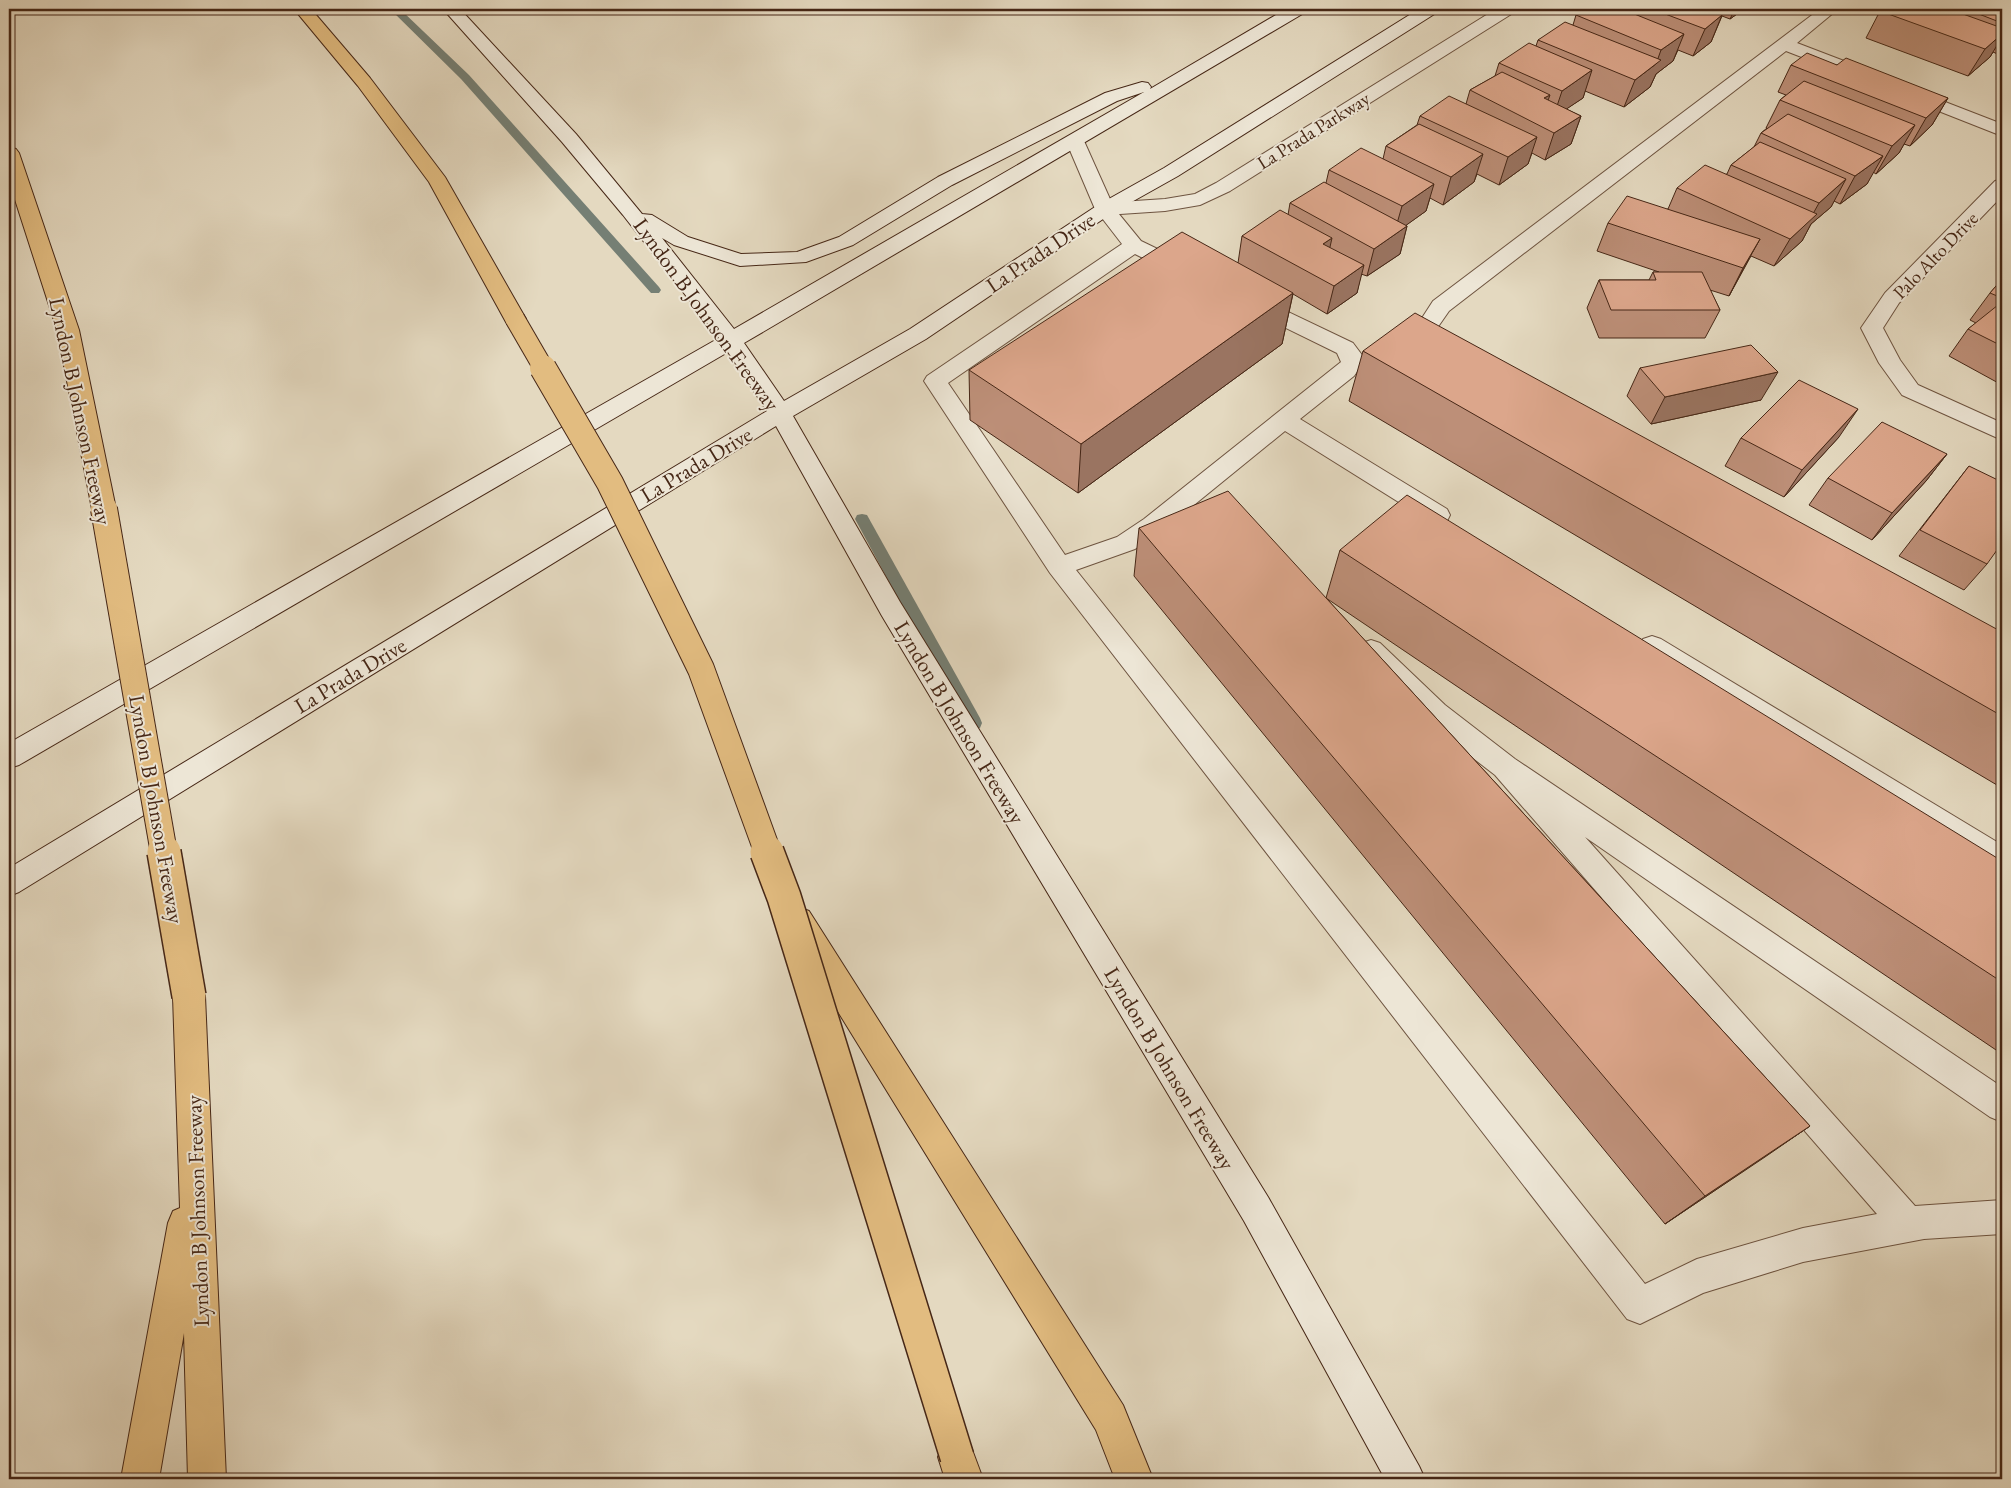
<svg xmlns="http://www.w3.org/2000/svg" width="2011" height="1488" viewBox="0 0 2011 1488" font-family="'EB Garamond',serif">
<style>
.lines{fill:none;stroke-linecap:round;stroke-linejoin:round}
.stream{fill:#757f74;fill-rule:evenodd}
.service-casing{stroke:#6e5440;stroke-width:2}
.minor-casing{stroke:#6e5440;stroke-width:2}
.secondary-casing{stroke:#462716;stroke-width:2}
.motorway-casing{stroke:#462716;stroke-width:2}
.service{fill:#ede6d6;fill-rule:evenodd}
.minor{fill:#ede6d6;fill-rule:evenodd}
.secondary{fill:#ede6d6;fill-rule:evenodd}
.motorway{fill:#e2bc80;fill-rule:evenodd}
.motorway-bridge-far2-casing{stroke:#462716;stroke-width:21;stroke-linecap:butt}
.motorway-bridge-far1-casing{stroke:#462716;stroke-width:28;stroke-linecap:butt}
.motorway-bridge-casing{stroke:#462716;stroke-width:36;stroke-linecap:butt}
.motorway-bridge-far2{stroke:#e2bc80;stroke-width:19}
.motorway-bridge-far1{stroke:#e2bc80;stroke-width:26}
.motorway-bridge{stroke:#e2bc80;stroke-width:33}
.wall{fill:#bd8f78;stroke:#462716}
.shaded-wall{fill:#9a7461;stroke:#462716}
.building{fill:#dca68b;stroke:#462716}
.labels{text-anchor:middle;stroke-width:4;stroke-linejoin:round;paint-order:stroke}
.far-street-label{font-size:19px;fill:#462716;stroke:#ede6d6}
.street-label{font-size:22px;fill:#462716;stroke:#ede6d6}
</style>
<rect width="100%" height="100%" fill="#e4d9c0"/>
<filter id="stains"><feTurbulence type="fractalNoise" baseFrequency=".004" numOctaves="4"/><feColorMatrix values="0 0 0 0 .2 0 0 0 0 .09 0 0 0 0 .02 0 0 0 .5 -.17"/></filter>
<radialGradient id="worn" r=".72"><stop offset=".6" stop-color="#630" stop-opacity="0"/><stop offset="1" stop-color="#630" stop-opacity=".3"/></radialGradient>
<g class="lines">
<g class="stream">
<path d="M390,9h10l69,66 190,212 2,3 -2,3h-8l-190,-214z"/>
<path d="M862,514l5,1 113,203 2,5 -2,5 -6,2 -6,-2 -113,-209 2,-4z"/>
</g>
<g class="service-casing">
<g id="service">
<path d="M1820,9h18l-41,34 81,31 3,4 -3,4 -6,1 -6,-1 -80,-31 -337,260 -16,23 14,18 -3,5c-17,4 -25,-9 -33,-22l22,-34z"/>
<path d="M1909,88l93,36v12l-99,-39 -3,-4 3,-4z"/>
<path d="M1075,135l7,2 2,4 30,67 27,33 50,24 3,5 -3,5 -7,1 -7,-1 -42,-21 -187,129 117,172 52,-18 27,-18 197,-157 -4,-9 -90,-44 -4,-5 4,-5 7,-2 7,2 92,44 9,12 1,8 -9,13 -54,43 147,90 3,6 -3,6 -9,3 -9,-3 -144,-90 -123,100 -27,18 -59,21 569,714 52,-25 106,-31 74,-14 -382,-439 -70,-54 -63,-64 -4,-7 4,-7 9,-3 9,3 65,62 70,54 487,328v35l-12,-5 -405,-280 330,369 87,-6v34l-78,5 -121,23 -100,31 -63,31 -13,-5 -577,-746 -126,-192 3,-5 195,-132 -27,-35 -29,-68 2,-4z"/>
<path d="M1652,636l9,3 341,206v28l-10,-4 -349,-216 -4,-7 4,-7z"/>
</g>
</g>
<g class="minor-casing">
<g id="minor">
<path d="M1496,9h19l-2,4 -283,178 -30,14 -35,6 -60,4 -7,-2 -3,-4 3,-4 7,-2 60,-4 30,-5 21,-11z"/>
<path d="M2002,179v17l-103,107 -16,25 17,32 18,25 84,38v17l-100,-45 -23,-32 -18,-35 24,-35 110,-112z"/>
</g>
</g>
<g class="secondary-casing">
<path id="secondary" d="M443,9h17l116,125 66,80 10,1 36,22 53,17 56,-2 42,-15 99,-60 167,-84 37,-11 6,1 3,4 -1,2 136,-80h20l-2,4 -560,330 40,58 126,-72 188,-124 66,-37 255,-159h19l-2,4 -258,163 -66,37 -186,126 -133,77 107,186 368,595 151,269 6,13h-40l-141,-258 -362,-605 -106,-190 -757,466 -10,4v-28l758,-457 -39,-59 -709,413 -10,3v-25l710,-405 -96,-123 -61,-73zM1144,92l-410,237 -72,-91 12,7 66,21 66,-4 47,-17 99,-60 165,-84z"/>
</g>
<g class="motorway-casing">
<g id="motorway">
<path d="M294,9h17l59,69 75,99 81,142 -3,5 -8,2 -8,-2 -78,-142 -71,-96z"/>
<path d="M9,147l7,2 3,4 60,177 37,179 -3,6 -9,3 -9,-3 -3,-6 -35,-179 -48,-149z"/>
<path d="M798,907l11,4 314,494 30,74h-38l-19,-49 -309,-501 -4,-9 4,-9z"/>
<path d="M189,982l11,4 5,10 21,483h-38l-4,-146 -25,146h-38l47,-256 5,-12 7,-3 -7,-212 5,-10z"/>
<path d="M957,1438l13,6 13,35h-38l-7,-22 6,-13z"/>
</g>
</g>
<use href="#service" class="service"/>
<use href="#minor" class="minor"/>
<use href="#secondary" class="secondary"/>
<use href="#motorway" class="motorway"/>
<g class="motorway-bridge-far2-casing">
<path id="motorway-bridge-far2" d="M515,319l29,50"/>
</g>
<g class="motorway-bridge-far1-casing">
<g id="motorway-bridge-far1">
<path d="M543,368l67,115 91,186 67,184"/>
<path d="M104,509l60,344"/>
</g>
</g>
<g class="motorway-bridge-casing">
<g id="motorway-bridge">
<path d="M164,852l25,144"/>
<path d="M767,852l17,45 173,560"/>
</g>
</g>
<use href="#motorway-bridge-far2" class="motorway-bridge-far2"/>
<use href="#motorway-bridge-far1" class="motorway-bridge-far1"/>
<use href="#motorway-bridge" class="motorway-bridge"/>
</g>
<g class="wall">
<path d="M1586,9h158l-14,10 -8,-3 -11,26 -18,14 -15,-6 -5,11 -17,13 -6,13 -26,20 -39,-16 -2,7 -17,11 15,7 -10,28 -26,16 -13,-7 -4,11 -29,21 -22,-11 -3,8 -31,23 -13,-7 -4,13 -20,14 1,1 -7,28 -33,22 -6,-2 -4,19 -30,21 -34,-20 -11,50 -204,149 -108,-73 -1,-50 269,-107 4,-27 46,-21 2,-12 36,-20 3,-13 54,-11 3,-13 31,-21 3,-9 46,-12 4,-14 25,-14 4,-13 37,-17 2,-6 35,-15 3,-10z"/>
<path d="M1880,9h122v47l-9,-4 -3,5 -22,19 -102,-38 14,-27 2,-2z"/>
<path d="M1791,65h46l111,33 -16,27 -22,21 -6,-2 -5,9 -23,21 -3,-2 -6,12 -27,20 -6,-3 -3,6 -20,17 -9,17 -28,25 -23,-10 -22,40 -19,-6 10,20 -15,28h-106l-12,-30 12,-28h50l4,-8h6l-62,-21 11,-28 60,-14 9,-21 50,-14 4,-9 23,-18 7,-14 6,-5h-1l14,-28 6,-5 -8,-3z"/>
<path d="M2002,279v106l-53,-29 19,-27 8,-6 -6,-3 20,-27z"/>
<path d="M1363,351l639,281v156l-653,-387z"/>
<path d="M1640,368l121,32 -110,24 -24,-28z"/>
<path d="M1839,437l-55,60 -59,-31 16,-28z"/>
<path d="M1947,454l-21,27 -54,59 -63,-35 19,-27z"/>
<path d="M1969,466l18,98 -23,26 -65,-34z"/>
<path d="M1139,528l187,70 14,-48 662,311v193l-676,-456 484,528 -145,98 -531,-648z"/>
</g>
<g class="shaded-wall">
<path d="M1735,9h9l-14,10z"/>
<path d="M1722,15l-11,27 -18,14 12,-27z"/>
<path d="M1684,34l-11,27 -17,13 -6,13 -26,20 11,-27 21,-16 5,-14z"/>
<path d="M2002,34v3l-12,20 -22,19 17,-27z"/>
<path d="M1592,70l-9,28 -30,20 9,-27z"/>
<path d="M1550,95l-10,27 4,-24z"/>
<path d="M1948,98l-16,27 -22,21 16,-28z"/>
<path d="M1581,116l-10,28 -26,16 9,-27z"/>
<path d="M1915,125l-16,28 -23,21 16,-28z"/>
<path d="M1537,137l-9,27 -29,21 9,-28z"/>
<path d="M1483,154l-9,28 -31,23 8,-28z"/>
<path d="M1883,156l-16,28 -27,20 15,-28z"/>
<path d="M1846,179l-15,28 -20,17 -9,17 -28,25 16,-27 19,-18 10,-18z"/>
<path d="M1434,184l-8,27 -32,23 8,-28z"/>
<path d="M1407,226l-7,28 -33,22 7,-27z"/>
<path d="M1332,238l-6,27 -3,-21z"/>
<path d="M1760,239l-15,27 -16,30 14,-28z"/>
<path d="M1364,265l-7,28 -30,21 7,-28z"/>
<path d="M1293,293l-11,51 -204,149 3,-49z"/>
<path d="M1778,372l-17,28 -110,24 14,-27z"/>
<path d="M1858,409l-19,28 -55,60 18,-27z"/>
<path d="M1947,454l-21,27 -54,59 20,-27z"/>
<path d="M1810,1126l-45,31 -100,67 40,-28z"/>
</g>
<g class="building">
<path d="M1586,9h36l62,25 -23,16 -85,-35z"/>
<path d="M1652,9h53l17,6 -17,14z"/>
<path d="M1883,9h66l53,19v6l-17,15 -105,-38z"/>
<path d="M1966,9h36v14z"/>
<path d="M1565,22l96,38 -26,20 -97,-40z"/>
<path d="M1529,43l63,27 -30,21 -63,-28z"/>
<path d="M1807,53l30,12 9,-7 102,40 -22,20 -135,-53z"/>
<path d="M1502,72l48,23 -6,3 37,18 -27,17 -84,-43z"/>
<path d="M1804,81l111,44 -23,21 -112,-46z"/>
<path d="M1449,96l88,41 -29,20 -88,-41z"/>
<path d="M1788,114l95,42 -28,20 -94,-43z"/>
<path d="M1419,124l64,30 -32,23 -65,-31z"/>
<path d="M1760,142l86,37 -27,24 -88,-38z"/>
<path d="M1361,148l73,36 -32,22 -73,-36z"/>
<path d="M1705,165l112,49 -27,25 -113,-51z"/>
<path d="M1324,182l83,44 -33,23 -84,-46z"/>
<path d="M1627,196l133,43 -17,29 -135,-45z"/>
<path d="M1280,210l52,28 -9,6 41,21 -30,21 -92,-50z"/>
<path d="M1182,232l111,61 -212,151 -112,-74z"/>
<path d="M1653,272h49l18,38h-109l-12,-30h57z"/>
<path d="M2002,279v19l-12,-5z"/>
<path d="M1998,305l4,2v39l-34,-17z"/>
<path d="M1415,313l587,319v84l-639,-365z"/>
<path d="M1751,345l27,27 -113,25 -25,-29z"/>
<path d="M1799,380l59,29 -56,61 -61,-32z"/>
<path d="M1882,422l65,32 -55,59 -64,-35z"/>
<path d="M1969,466l33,16v61l-15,21 -67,-34z"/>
<path d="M1228,491l582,635 -105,70 -566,-668z"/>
<path d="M1407,495l595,366v121l-662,-432z"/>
</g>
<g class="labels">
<g class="far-street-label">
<text transform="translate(1313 130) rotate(-32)" y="7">La Prada Parkway</text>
<text transform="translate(1935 255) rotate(-46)" y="7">Palo Alto Drive</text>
</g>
<g class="street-label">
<text transform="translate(1040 252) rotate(-34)" y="8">La Prada Drive</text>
<text transform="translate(707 314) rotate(54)" y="8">Lyndon B Johnson Freeway</text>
<text transform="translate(81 411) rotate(78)" y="8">Lyndon B Johnson Freeway</text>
<text transform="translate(696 464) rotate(-31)" y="8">La Prada Drive</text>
<text transform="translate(350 675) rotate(-31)" y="8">La Prada Drive</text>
<text transform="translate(960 722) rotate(59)" y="8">Lyndon B Johnson Freeway</text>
<text transform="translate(157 809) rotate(80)" y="8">Lyndon B Johnson Freeway</text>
<text transform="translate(1170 1068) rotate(59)" y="8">Lyndon B Johnson Freeway</text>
<text transform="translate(197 1211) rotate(-92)" y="8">Lyndon B Johnson Freeway</text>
</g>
</g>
<rect width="2011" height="1488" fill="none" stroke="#e4d9c0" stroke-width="30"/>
<rect x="10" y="10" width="1991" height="1468" fill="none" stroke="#462716" stroke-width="2.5"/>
<rect x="15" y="15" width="1981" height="1458" fill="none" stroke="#462716"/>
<rect width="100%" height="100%" filter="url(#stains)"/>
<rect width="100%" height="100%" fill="url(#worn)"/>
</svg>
